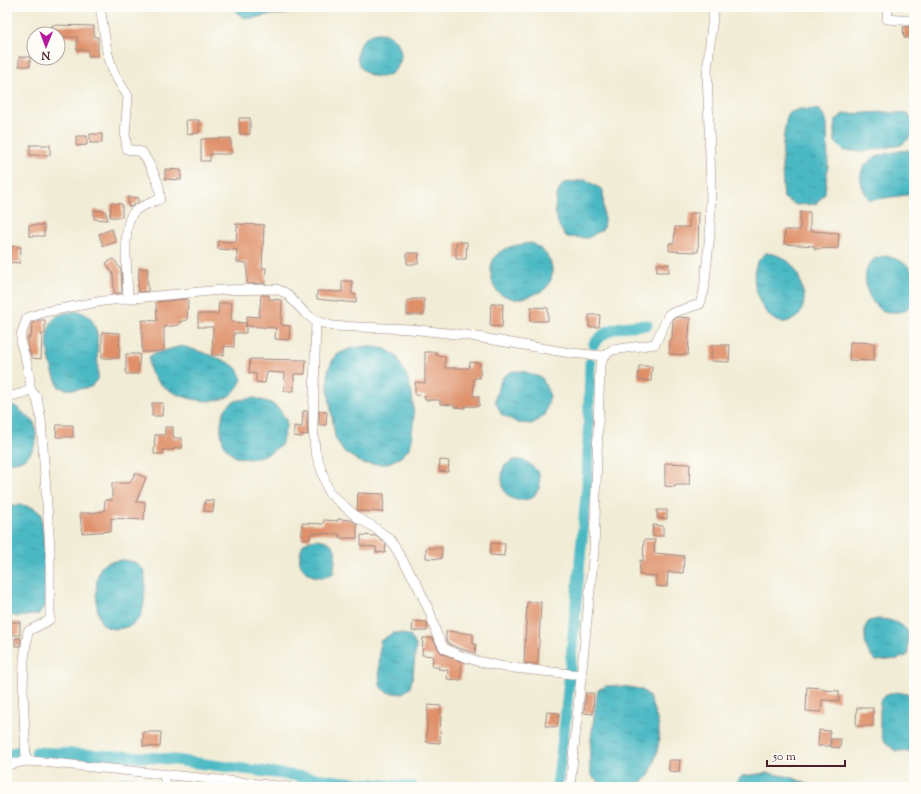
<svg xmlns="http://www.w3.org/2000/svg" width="921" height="794" viewBox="0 0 921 794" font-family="'Sorts Mill Goudy',serif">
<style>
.water{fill:url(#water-ripples);stroke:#4a6c78}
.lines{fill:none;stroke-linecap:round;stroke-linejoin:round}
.canal{stroke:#4bb9c4;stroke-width:11}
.building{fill:#df9069}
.street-casing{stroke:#9e8680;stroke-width:10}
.street{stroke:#fff;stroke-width:9}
</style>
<defs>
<pattern id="water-ripples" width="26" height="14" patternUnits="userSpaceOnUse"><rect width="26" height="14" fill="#4bb9c4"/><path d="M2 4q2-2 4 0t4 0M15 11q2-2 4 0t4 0" fill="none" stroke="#40969f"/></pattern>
</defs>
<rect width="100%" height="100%" fill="#fdfcf7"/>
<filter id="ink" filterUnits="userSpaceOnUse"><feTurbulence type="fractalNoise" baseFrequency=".025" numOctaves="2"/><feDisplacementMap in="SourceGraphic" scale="8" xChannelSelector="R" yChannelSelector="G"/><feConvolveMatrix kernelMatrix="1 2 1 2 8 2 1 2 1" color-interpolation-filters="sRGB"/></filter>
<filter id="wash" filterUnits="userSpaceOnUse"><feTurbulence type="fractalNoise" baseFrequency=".012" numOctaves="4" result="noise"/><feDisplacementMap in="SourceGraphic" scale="16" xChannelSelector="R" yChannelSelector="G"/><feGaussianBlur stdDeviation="0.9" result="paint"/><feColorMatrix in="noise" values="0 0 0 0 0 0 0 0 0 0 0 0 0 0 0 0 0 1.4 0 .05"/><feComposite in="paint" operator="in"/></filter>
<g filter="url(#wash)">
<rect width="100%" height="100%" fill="#f1ecd5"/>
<g class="water">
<path d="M235,7h68v2l-17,5 -18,1 -14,3h-9l-8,-5z"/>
<circle cx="379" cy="55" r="22"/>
<path d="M800,109l20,1 7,13 1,42 -3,28 -9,11 -20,1 -12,-7c-3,-28 -3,-58 4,-85z"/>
<path d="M885,112l23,2 5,8 -1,14 -11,9 -35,6h-22l-9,-9v-21l8,-7z"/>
<path d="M909,150l5,1v43l-44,6c-5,-6 -8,-12 -9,-20 -3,-24 30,-28 48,-30z"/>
<path d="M586,180l17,10 1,30 -1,9 -15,9 -21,-1c-14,-13 -16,-40 -3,-54z"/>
<path d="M532,243c4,3 9,6 12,9 10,11 11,25 2,36 -4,5 -26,12 -32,11 -4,-1 -12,-4 -15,-6 -6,-5 -7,-12 -8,-19 -2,-25 21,-29 41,-31z"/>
<path d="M766,253c21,2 33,15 36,36 1,3 3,8 2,12 0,5 -3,10 -5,15 -4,2 -10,6 -14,6 -23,2 -37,-42 -28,-59 2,-4 6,-7 9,-10z"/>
<path d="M886,256c31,8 28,18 28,46l-9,9c-6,1 -14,2 -21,0 -17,-6 -25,-38 -12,-50 4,-4 10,-4 14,-5z"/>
<path d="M79,311l11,6 4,7 3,9 1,45 -7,9c-11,2 -22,4 -32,0 -8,-16 -18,-52 -6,-67 6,-8 18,-8 26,-9z"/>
<path d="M181,346c12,3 49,14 56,23 2,3 4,8 5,11 -4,7 -9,15 -17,18 -21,9 -64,-4 -74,-26 -2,-4 -2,-10 -2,-15l4,-3z"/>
<path d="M366,346l20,3 11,8 10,20 5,16 2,25 -4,29 -9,10 -15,7h-23l-20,-13 -8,-14 -7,-48v-18l4,-10 6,-7 14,-6z"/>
<path d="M512,371h11l19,7 8,18 -6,20 -12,8 -14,-1 -17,-9 -6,-14 4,-15 4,-8z"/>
<path d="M255,398l16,5 9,7 6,10v7l-5,18 -13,9 -18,5 -15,-2c-3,-3 -6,-6 -9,-9 -7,-11 -7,-33 2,-42 6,-7 18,-7 27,-8z"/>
<path d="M7,406h8l19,16c6,21 -2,42 -27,40z"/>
<path d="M514,460c12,-1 16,4 25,13l1,14 -8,11c-4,1 -8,2 -12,2 -19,0 -20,-21 -16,-34z"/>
<path d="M22,505l12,3 7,6 2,18 3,68 -1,6 -6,8 -20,3 -12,-3v-108z"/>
<path d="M315,539c26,2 21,15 18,35 -18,9 -39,-3 -32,-24 1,-4 2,-7 5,-8 2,-2 6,-2 9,-3z"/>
<path d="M123,560l11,2 11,9c0,12 1,39 -6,48 -6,7 -15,9 -22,10 -6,0 -13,-2 -16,-7 -6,-10 -7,-48 1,-56 5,-5 15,-5 21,-6z"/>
<path d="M878,619c13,0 21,4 30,12v24l-10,4 -22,2c-12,-12 -11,-18 -11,-34l4,-6z"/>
<path d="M393,633h7l10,3 6,9 -3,30 -3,13 -9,6 -15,-2 -6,-6 -1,-18 1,-27z"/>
<path d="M606,686c10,0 31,0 39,6 5,4 6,11 8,16 3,8 6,16 6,24 1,11 -5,37 -12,46 -7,8 -26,8 -35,7 -7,0 -18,-4 -21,-10 -5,-14 4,-63 6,-79l1,-6z"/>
<path d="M896,692l12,2 6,4v51l-2,2h-17l-12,-11 -3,-13v-25l4,-6z"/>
<path d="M768,773l23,4 18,8 1,2h-78l10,-11z"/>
<path d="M126,777h7l8,3 5,7h-33c1,-8 5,-9 13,-10z"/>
</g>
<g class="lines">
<g class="canal">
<path d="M594,344c15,-19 31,-18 53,-19"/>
<path d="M36,752l123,6 186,24 68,5"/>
<path d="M7,754l14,-3"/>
<path d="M558,787l-1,-1 8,-64 22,-237 3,-122"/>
</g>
</g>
<g id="blocks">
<g class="building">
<path d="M52,25l42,1v11h4v19h-10v-6h-11v-13h-19v-3h-6z"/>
<path d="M903,27h11v11h-10z"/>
<rect x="19" y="57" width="11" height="9"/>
<path d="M239,118h11v16h-10z"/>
<path d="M186,120h13v13l-12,1z"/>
<rect x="90" y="134" width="12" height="9"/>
<path d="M76,136h11v9l-11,1z"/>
<path d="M231,138v16h-21v7h-9v-22z"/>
<rect x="30" y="145" width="20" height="10"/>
<path d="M165,169l16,1v10l-16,-1z"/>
<path d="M128,197l11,1v3l-8,6 -3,-1z"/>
<path d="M111,203l11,1v13h-12z"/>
<path d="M94,210l11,1 3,9 -14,-1z"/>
<path d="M800,212h10v19l29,2 -1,15 -24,1 1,-3 -31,-2 1,-14h15z"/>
<path d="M690,213h9l-1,39 -29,-1v-8h5l1,-16h14z"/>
<path d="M235,224l29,1 -2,43h4l-1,15 -18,1v-21l-10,-1v-12l-19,-1v-8l18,1 1,-15h2z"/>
<rect x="29" y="225" width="15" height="11"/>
<path d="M112,229l4,13 -13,4 -4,-12z"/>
<path d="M456,242h11l-1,17h-10z"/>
<path d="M7,246l14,1 -1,16 -13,-1z"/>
<path d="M407,253h12l-1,11h-11z"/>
<path d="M114,259l7,11 1,23h-8l-1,-19 -7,-11z"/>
<rect x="657" y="264" width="12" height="8"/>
<path d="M139,268l9,1 -1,13h1v9l-10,1z"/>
<path d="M342,281h10v13l4,1v8l-39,-4v-8l25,1z"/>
<path d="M261,295h8v4l13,1 -1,25 9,1 -1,14 -14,-1 1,-11 -30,-2 1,-10 12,1z"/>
<path d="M186,299h2l-1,21 -8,2v3l-15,2v23l-11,2h-11v-32l15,1 -1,-19z"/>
<path d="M412,299h12v16h-17v-15h5z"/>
<path d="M219,303h13l-1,19 15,1v10h-12v14l-10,-1v9h-12l1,-28h-15v-13h20z"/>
<path d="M491,304h12l-1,23 -12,-1z"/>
<path d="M531,307l17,1v13h-18z"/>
<path d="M589,315h11l-1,12h-10z"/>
<path d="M678,317l12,1 -2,37 -19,-1 1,-15h2l1,-20z"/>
<path d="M40,320h5v14h-3l-1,25 -9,-1 -4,-11v-10h3l1,-14z"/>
<path d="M102,332l18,1 -1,25h-17z"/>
<path d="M850,342l24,1v18l-25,-1z"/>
<path d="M712,345h18l-1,17 -18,-1z"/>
<path d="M425,352h11v3l9,1v12h24l1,-6 10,1v15h-6l-1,18h6v10h-14v2l-11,-1v-2l-14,-1v-4h-15v-4l-10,-1v-13l10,1z"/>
<path d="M126,354h14l-2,20h-12z"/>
<path d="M250,359l56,1 -1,14h-11v17h-10l1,-18 -18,-1 -2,11 -9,-1v-8l-7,-1z"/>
<path d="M639,366h13l-1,15 -13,-1z"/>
<path d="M152,403h11l-1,13h-10z"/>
<path d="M303,411h4l1,24 -6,-1v3l-8,-1v-10l8,1z"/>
<path d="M319,411l8,1 -1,13h-7z"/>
<path d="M57,425h16v12h-17z"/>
<path d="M165,427h8v9h1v2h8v10h-8v2h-11v4h-9l1,-19h10z"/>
<path d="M440,460l9,1 -1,11 -9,-1z"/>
<path d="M665,463l25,1 -1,21h-14v2l-10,-1z"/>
<path d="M135,473l11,5 -10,24h9l-1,18 -33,-2v13l-29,2 -2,-20h11l13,-2 1,-11h7v-17h18z"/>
<path d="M358,493l26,1 -1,18 -24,-1 -2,-1z"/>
<path d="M205,500l9,1 -1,11 -9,-1z"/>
<path d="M657,510h10v9l-10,-1z"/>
<path d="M338,519l13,1 6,4v14h-17v-4l-26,-1h-3l-1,6h-8v-16l21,1 1,-4 14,1z"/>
<path d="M653,525l10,1v10h-11z"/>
<path d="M361,535l15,1 10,8 -1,9 -9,-1v-5l-15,-1z"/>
<path d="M644,540h11l-1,13 30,3 -1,17 -15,-1 -1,15 -11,-1v-10l-17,-1 1,-15 3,1z"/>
<path d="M491,543l14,1 -1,12 -14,-1z"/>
<path d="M426,548h16l-1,11 -15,-1z"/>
<path d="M527,602h14l-3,62 -14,-1z"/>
<path d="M413,621l14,1v9h-15z"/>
<rect x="7" y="622" width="13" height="13"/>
<path d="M446,631l27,3v10h3l-1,9 -17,-5 -10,-5 -2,-4z"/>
<path d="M15,638h6l-1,8h-5z"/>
<path d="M423,638h9l9,15 21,9 -1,18 -14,-1 1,-9 -10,-1 1,-2h-7l1,-11 -11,-1z"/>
<path d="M807,687l16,1v2l16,1v10l-17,-1 -1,12 -15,-1z"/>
<path d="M586,693h8l-1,21 -9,-1z"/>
<path d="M428,705l13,1 -1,37 -14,-1z"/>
<path d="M857,708h16v18h-17z"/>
<path d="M547,712l12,1 -2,14 -12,-1z"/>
<path d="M819,730l11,1v15h-12z"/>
<path d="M143,732h18l-1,15 -17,-1z"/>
<path d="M831,739h10l-1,9 -9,-1z"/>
<path d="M669,760h11l-1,12 -10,-1z"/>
</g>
</g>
</g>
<g filter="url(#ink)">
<use href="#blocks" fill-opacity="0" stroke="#9e8680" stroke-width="1"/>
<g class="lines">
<g class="street-casing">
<g id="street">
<path d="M100,7l7,44 7,23 14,22 -3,39 2,14 15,3c7,11 20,34 18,47 -7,3 -23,8 -27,14 -12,15 -5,66 -5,86"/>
<path d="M888,7l-1,12 27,2"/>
<path d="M316,321l-3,105 2,24 14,43 29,25 14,8 18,13 27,45 14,31 5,18 8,15 12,6 21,7 27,6 77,8"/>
<path d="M7,397l16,-4 7,-4v-8l-3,-17 -6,-20v-9l6,-17 17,-6 59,-11 118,-11 55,-1 10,4 19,20 11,8 17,5 77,3 55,6 105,18 34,3"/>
<path d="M26,761l-3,-71 1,-31 4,-28 18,-9 4,-3v-71l-9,-129 -4,-21 -7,-9"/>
<path d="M7,765l19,-4 17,1 245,25"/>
<path d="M164,774l2,13"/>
<path d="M570,787l24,-237 6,-184 4,-10 8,-6 43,-6 14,-30 31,-10 4,-13 6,-58 1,-48 -4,-115 7,-63"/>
</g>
</g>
<use href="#street" class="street"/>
</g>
</g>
<rect width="921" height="794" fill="none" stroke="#fdfcf7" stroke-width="24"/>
<g transform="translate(46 46) rotate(181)"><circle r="19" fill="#fdfcf7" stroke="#b5a4a5"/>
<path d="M0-3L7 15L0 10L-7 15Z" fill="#b5179e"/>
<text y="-6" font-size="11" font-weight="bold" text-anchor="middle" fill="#4a1f2b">N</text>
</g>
<path d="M767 760v6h78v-6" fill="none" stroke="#4a1f2b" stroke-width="2"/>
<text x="773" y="760" font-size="12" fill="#4a1f2b" stroke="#fdfcf7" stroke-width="3" paint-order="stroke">50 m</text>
</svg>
